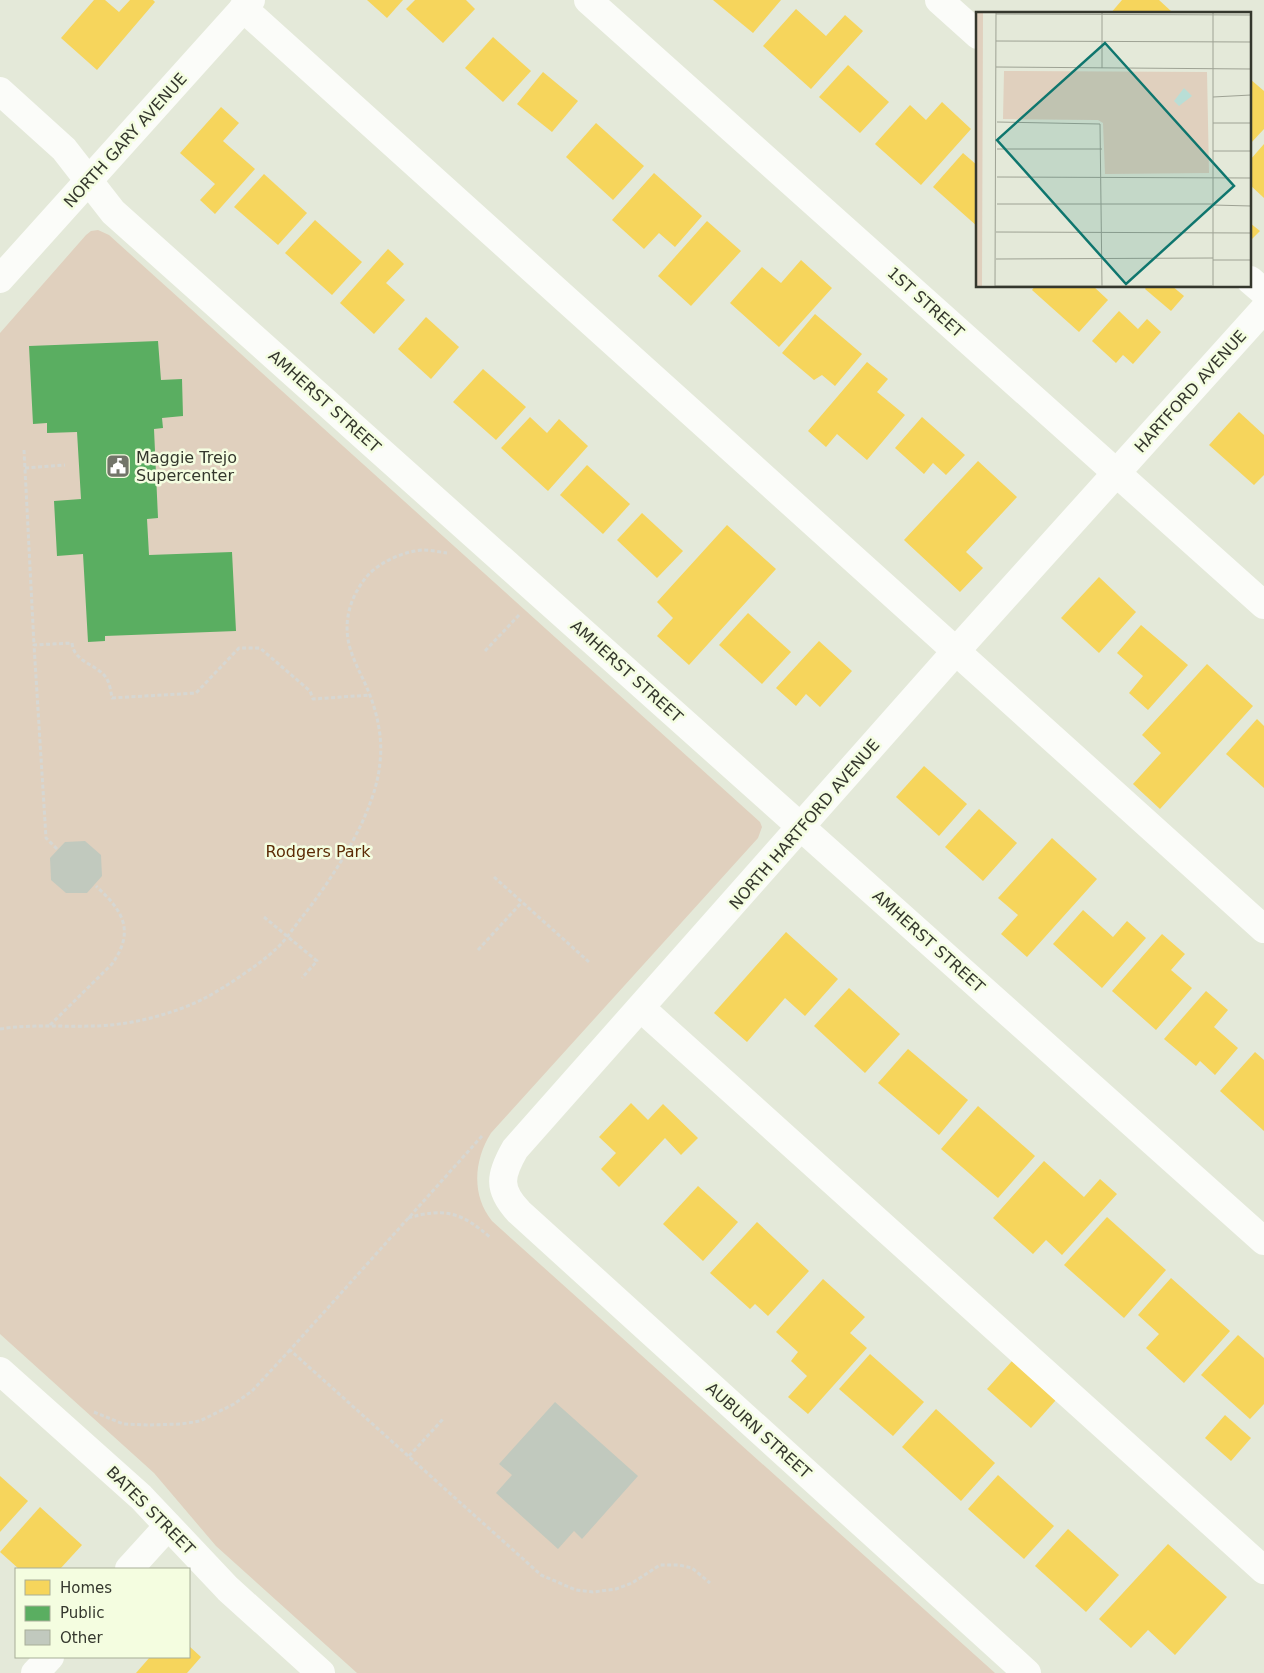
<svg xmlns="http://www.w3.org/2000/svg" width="1264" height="1673" viewBox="0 0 1264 1673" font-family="'DejaVu Sans',sans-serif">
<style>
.green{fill:#e0d0be}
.homes{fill:#f6d55c}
.public{fill:#5aae61}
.building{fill:#c1c9be}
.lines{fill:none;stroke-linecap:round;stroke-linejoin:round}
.path{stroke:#d6d7d3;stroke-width:3;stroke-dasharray:4 2.5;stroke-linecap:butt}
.minor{stroke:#fbfcf9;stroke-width:28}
.labels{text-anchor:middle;stroke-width:5;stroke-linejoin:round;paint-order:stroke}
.street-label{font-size:16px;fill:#34372d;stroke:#f4fde0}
.poi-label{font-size:16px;fill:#34372d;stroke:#f4fde0;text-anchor:start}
.park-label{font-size:16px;fill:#5c2c06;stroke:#f4fde0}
.inset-road{fill:none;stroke:#9ea294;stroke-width:1}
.view{fill:#0f766e;fill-opacity:0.15;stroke:#0f766e;stroke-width:2.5}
.inset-edge{fill:none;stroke:#34372d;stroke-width:2.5}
</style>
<rect width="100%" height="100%" fill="#e4e9d9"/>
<path class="green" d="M98,230l11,5 651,587 2,5 -4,11 -267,295c-17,27 -20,62 1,88l503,452h-638l-141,-127 -62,-73 -154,-139v-1001l86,-98 5,-4z"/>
<g class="homes">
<path d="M94,0h11l14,12 11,-12h23l2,2 -58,68 -36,-32z"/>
<path d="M367,0h36l-16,18z"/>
<path d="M415,0h51l9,9 -32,34 -37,-34z"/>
<path d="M713,0h68l-28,33z"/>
<path d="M1122,0h37l13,12 -1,2h-61z"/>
<path d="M796,9l30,27 19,-21 18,16 -52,58 -48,-43z"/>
<path d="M493,37l38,34 -28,31 -38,-34z"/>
<path d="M848,65l41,37 -29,31 -41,-36z"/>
<path d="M543,72l35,29 -26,31 -35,-28z"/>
<path d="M1250,79l14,12v38l-14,15z"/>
<path d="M942,102l29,27 -50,56 -46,-41 35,-39 16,15z"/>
<path d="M221,107l18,16 -16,18 32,28 -40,45 -15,-14 15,-16 -35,-31z"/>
<path d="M596,123l48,43 -31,34 -47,-43z"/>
<path d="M1264,144v54l-14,-13v-25z"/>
<path d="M963,153l15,13v61l-45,-40z"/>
<path d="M654,173l48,43 -27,31 -16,-14 -15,16 -32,-29z"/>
<path d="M264,174l43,39 -29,32 -44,-38z"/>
<path d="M315,220l47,42 -30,33 -47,-42z"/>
<path d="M707,221l34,30 -50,55 -33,-30z"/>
<path d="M1250,223l10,8 -10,10z"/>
<path d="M388,249l16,15 -18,19 19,17 -31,34 -34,-31z"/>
<path d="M801,260l31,28 -53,59 -49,-44 32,-36 19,16z"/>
<path d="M1035,286h58l15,14 -29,32 -47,-42z"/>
<path d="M1147,286h25l12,10 -13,15 -26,-22z"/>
<path d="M1119,311l19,18 9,-10 14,13 -28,32 -10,-9 -7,8 -24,-22z"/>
<path d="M815,314l47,40 -27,32 -13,-11 -8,5 -32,-27z"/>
<path d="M426,317l33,30 -28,32 -33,-30z"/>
<path d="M867,362l21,17 -11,13 28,23 -38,45 -30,-26 -11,13 -18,-16z"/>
<path d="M483,369l43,38 -30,33 -43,-38z"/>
<path d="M1239,412l25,23v40l-10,10 -45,-40z"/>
<path d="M530,417l17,16 12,-14 29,27 -40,45 -47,-43z"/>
<path d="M922,417l43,38 -19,20 -13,-12 -9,11 -29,-26z"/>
<path d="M978,461l39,36 -51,55 17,16 -23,24 -56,-52z"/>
<path d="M587,465l43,39 -27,30 -43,-39z"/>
<path d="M642,513l41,38 -26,27 -40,-38z"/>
<path d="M727,525l49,44 -87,96 -32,-29 16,-18 -16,-16z"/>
<path d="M1099,577l37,35 -37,41 -38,-35z"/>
<path d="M748,613l43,39 -29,32 -43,-39z"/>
<path d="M1141,625l47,40 -40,45 -19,-17 14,-17 -26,-23z"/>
<path d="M819,641l33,30 -32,36 -14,-13 -10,12 -20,-18z"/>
<path d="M1207,664l46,42 -93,103 -27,-25 28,-31 -19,-18z"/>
<path d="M1257,719l7,7v62l-38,-34z"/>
<path d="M924,766l43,38 -28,32 -43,-39z"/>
<path d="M979,809l38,34 -34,38 -38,-34z"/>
<path d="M1052,838l45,41 -70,78 -26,-23 17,-19 -20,-17z"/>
<path d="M1083,910l30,27 14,-16 19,17 -44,50 -49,-44z"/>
<path d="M786,932l52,47 -33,37 -20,-18 -38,44 -33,-29z"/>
<path d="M1162,934l23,20 -14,16 21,18 -36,42 -44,-39z"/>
<path d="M849,988l51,46 -35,39 -51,-47z"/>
<path d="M1206,991l22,19 -14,17 24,21 -23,27 -15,-14 -4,5 -32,-27z"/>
<path d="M908,1049l60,51 -29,35 -61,-52z"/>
<path d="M1255,1052l9,8v71l-44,-40z"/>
<path d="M631,1103l17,17 15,-16 35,34 -17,17 -16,-17 -46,49 -18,-18 15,-16 -17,-16z"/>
<path d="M978,1106l57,50 -37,42 -57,-49z"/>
<path d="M1044,1161l40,36 16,-18 17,15 -55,61 -16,-15 -13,14 -40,-36z"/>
<path d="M698,1186l40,36 -35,39 -40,-37z"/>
<path d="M1107,1217l59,53 -42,48 -60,-53z"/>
<path d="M757,1222l52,49 -41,45 -13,-12 -5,5 -40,-36z"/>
<path d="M1171,1278l59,53 -46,52 -38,-35 13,-14 -21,-19z"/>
<path d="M823,1279l42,38 -15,16 17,15 -59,66 -20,-17 19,-21 -16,-15 7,-9 -22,-20z"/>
<path d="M1238,1335l26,23v46l-14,15 -49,-44z"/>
<path d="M870,1354l54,48 -31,34 -54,-47z"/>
<path d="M1012,1361l44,39 -25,28 -44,-39z"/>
<path d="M936,1409l59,54 -34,38 -59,-54z"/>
<path d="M1225,1415l26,23 -20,23 -26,-23z"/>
<path d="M998,1475l56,51 -30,33 -56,-50z"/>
<path d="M0,1476l28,25 -28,31z"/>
<path d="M40,1507l42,38 -22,24h-41l-19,-17z"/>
<path d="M1068,1529l51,46 -33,37 -51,-46z"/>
<path d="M1168,1544l59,53 -52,58 -27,-25 -17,18 -32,-29z"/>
<path d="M189,1646l12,11 -14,16h-51l14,-16h39z"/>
</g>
<path class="public" d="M158,341l3,39 21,-1 1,37 -21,2 1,10 -9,1 4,89 -11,1 2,36 83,-3 4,79 -131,5v5l-17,1 -5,-88 -26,2 -3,-55 27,-2 -4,-67 -30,1v-10l-14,1 -4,-78z"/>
<g class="building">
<path d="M85,841l16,14 1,21 -15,17h-21l-15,-13 -1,-22 15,-16z"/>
<path d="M555,1402l83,74 -56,63 -8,-8 -16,18 -62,-56 16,-18 -13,-11z"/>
</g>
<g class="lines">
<g class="path">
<path d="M24,450l10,195"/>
<path d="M25,468l40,-3"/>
<path d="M485,651l34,-36"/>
<path d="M57,849l-11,-11 -12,-193 38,-2c2,20 26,21 35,36 3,6 4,13 5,19l84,-5 43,-45h21l50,43 3,8 57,-4"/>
<path d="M494,877l95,85"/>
<path d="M264,917l53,44 -15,17"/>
<path d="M478,950l44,-48"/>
<path d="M50,1025l62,-61c24,-34 10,-54 -16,-78"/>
<path d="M0,1029c31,-5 61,-2 92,-3 36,0 83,-12 115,-29 20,-11 53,-33 69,-48 9,-8 16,-19 23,-28 32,-40 77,-107 81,-159 3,-24 -3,-51 -13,-74 -6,-14 -13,-26 -17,-40 -8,-27 1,-54 19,-74 13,-13 36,-23 54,-24 8,0 16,2 24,3"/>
<path d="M482,1136l-192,214 251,225 35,15 17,2 23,-3 16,-6 28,-18h19l13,3 18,15"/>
<path d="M408,1218c38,-11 54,-5 83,20"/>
<path d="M94,1412l29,12 26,1 32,-1 19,-3 34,-17 18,-13 38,-41"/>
<path d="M409,1456l35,-38"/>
</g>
<g class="minor">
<path d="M588,0l676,605"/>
<path d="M939,0l39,35"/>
<path d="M243,8l1021,921"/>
<path d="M0,91l64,58 49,63 1151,1029"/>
<path d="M0,279l251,-279"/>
<path d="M1250,280l14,12"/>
<path d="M641,1008l623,562"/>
<path d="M0,1371l141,126 87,92 93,84"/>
<path d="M129,1569l39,-43"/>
<path d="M35,1673l15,-16"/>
<path d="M1027,1673l-508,-461c-22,-23 -19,-37 -4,-63l441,-498 308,-342"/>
</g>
</g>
<defs>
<g id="civic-square" transform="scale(1.25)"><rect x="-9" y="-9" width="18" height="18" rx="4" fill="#727569" stroke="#f4fde0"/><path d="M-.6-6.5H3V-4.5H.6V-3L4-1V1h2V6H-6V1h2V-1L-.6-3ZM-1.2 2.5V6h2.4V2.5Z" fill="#fff"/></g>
</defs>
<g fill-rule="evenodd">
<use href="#civic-square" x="118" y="466"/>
</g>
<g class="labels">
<g class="street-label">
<text transform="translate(125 140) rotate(-48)" y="6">NORTH GARY AVENUE</text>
<text transform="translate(926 302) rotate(42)" y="6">1ST STREET</text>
<text transform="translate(1190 391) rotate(-48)" y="6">HARTFORD AVENUE</text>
<text transform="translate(325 401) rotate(42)" y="6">AMHERST STREET</text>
<text transform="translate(627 671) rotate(42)" y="6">AMHERST STREET</text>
<text transform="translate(804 824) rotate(-49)" y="6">NORTH HARTFORD AVENUE</text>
<text transform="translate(929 941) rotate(42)" y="6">AMHERST STREET</text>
<text transform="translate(759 1430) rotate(42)" y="6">AUBURN STREET</text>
<text transform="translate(151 1510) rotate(45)" y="6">BATES STREET</text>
</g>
<g class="poi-label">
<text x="136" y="463">Maggie Trejo<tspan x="136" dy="18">Supercenter</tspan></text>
</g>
<g class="park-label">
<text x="318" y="857">Rodgers Park</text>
</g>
</g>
<g transform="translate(976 12)">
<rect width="275" height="275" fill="#e4e9d9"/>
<path d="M0,1h7l-1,273h-6zM28,59l203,1 2,101 -104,1 -2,-51 -5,-3 -95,-1z" fill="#e0d0be"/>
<path d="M208,76l8,8 -13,10 -5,-5z" fill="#b9ded6"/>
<path class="inset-road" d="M126,1v55M20,2l255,1M20,29l255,1M20,55l255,2M237,85l38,-2M21,110l103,2 2,162M237,111h38M21,137h105M237,139h38M21,165l254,1M21,192h216M237,193l38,1M20,220l255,1M20,247l217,-1M237,248h38M19,274h217M19,274l1,-273M237,274v-273"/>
<path class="view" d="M129,31l129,143 -108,98 -129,-144z"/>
<rect width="275" height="275" class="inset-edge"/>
</g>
<rect x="15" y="1568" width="175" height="90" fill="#f4fde0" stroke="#a7ae98"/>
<rect x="25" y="1580" width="25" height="15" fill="#f6d55c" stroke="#a7ae98"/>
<text x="60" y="1593" font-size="15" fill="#34372d">Homes</text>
<rect x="25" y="1606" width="25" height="15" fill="#5aae61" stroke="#a7ae98"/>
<text x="60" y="1618" font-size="15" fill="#34372d">Public</text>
<rect x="25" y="1630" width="25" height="15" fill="#c1c9be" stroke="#a7ae98"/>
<text x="60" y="1643" font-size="15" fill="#34372d">Other</text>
</svg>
